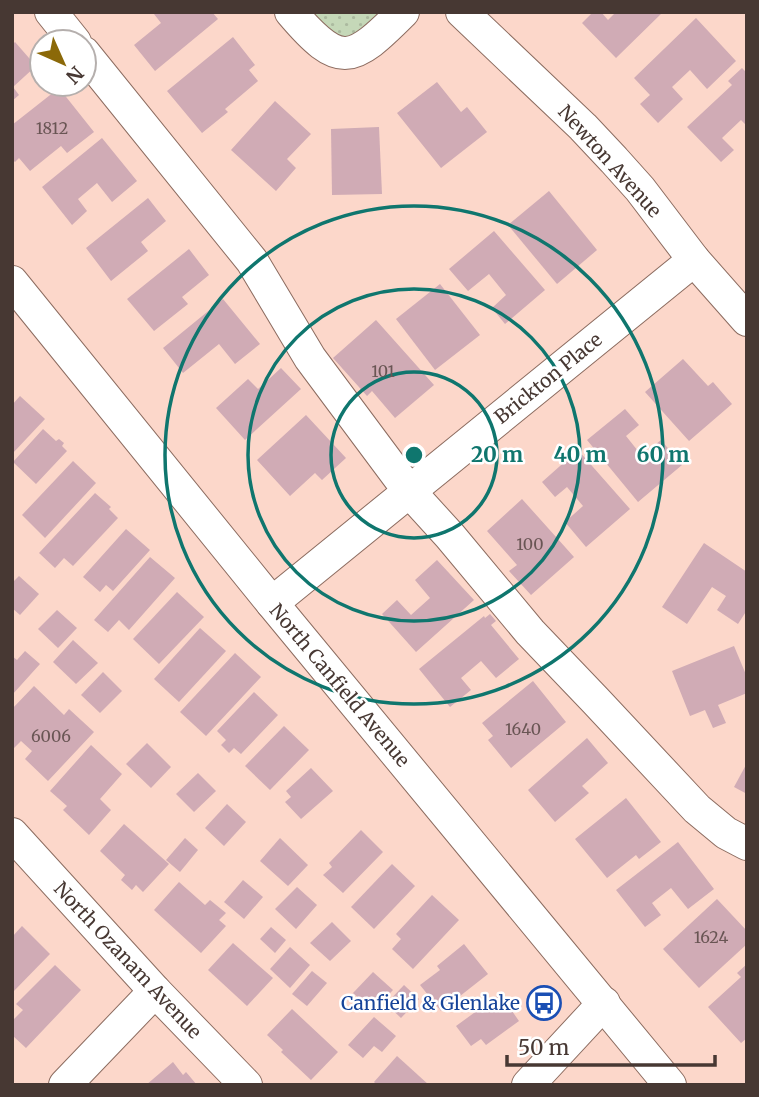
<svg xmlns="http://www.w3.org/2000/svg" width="759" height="1097" viewBox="0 0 759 1097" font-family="Merriweather,serif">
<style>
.grass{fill:url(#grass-dots)}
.building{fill:#d0abb5}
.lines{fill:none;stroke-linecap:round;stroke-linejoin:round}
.minor-casing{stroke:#8c6c60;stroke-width:34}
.minor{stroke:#fff;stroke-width:32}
.ring{fill:none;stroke:#0f766e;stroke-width:3.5}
.labels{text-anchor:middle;stroke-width:5;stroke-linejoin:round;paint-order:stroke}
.number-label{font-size:16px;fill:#695554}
.street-label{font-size:19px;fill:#473833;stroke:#fff}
.transit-label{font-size:19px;fill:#164399;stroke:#fff;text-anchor:end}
.centre{fill:#0f766e;stroke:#fff;stroke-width:3.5}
.ring-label{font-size:21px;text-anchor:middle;font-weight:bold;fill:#0f766e;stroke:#fff;stroke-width:5;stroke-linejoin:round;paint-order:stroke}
</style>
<defs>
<pattern id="grass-dots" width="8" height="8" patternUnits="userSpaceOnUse" patternTransform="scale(1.75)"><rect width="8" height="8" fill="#c5d8b8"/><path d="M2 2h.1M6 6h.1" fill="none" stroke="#abba9f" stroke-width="1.8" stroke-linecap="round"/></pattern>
</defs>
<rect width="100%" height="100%" fill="#fcd7ca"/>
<path class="grass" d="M306,12h88l-55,32z"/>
<g class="building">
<path d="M156,12h56l6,7 -63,52 -21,-26 27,-22 -7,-9z"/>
<path d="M593,12h8l7,8 8,-8h47l-47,46 -34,-35z"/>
<path d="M696,18l40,43 -29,28 -17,-19 -18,17 11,12 -25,24 -18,-19 10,-9 -16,-17z"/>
<path d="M233,37l22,28 -6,5 9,11 -33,28 3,3 -26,21 -35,-42z"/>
<path d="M15,42l21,24 -23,21 6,8 -7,6v-56z"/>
<path d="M742,68l5,5v53l-6,-6 -19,18 12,12 -13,12 -34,-35 45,-42 -4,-4z"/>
<path d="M437,82l24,30 6,-5 20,25 -46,36 -44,-55z"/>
<path d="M59,88l35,44 -27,21 -6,-7 -31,25 -11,-13 -4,4 -3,-3v-34z"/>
<path d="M275,101l36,33 -24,25 9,9 -20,23 -45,-41z"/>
<path d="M379,127l3,67 -50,1 -1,-66z"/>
<path d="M102,138l35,43 -25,21 -15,-19 -19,16 9,12 -15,14 -30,-38z"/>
<path d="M549,191l48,59 -40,34 -49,-59z"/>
<path d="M148,198l18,23 -25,21 7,9 -37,30 -25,-33z"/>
<path d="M494,231l51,59 -40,34 -13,-16 14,-13 -17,-21 -21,17 -19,-22z"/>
<path d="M189,249l20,26 -27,22 6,7 -34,27 -27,-32z"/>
<path d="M440,284l40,51 -45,35 -39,-51z"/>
<path d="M223,299l37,45 -25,20 -16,-20 -36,29 -20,-25z"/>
<path d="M376,320l58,65 -39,33 -23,-27 -5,5 -34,-38z"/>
<path d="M683,359l25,27 5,-4 19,22 -43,37 -44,-49z"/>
<path d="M281,368l20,21 -56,51 -29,-32 32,-29 10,10z"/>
<path d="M20,396l25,23 -33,35v-49z"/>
<path d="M625,409l14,16 -13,11 16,20 19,-16 21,25 -44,37 -51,-62z"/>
<path d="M306,415l40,43 -24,22 -7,-7 -25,23 -33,-36z"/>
<path d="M43,429l13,12 3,-2 5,4 -2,3 5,5 -31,33 -23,-22z"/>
<path d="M578,450l52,59 -44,38 -21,-25 18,-16 -16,-19 -12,10 -13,-15z"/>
<path d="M73,461l23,22 -51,55 -23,-23z"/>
<path d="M95,493l16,14 -2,2 9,9 -45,48 -9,-8 -9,10 -16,-15z"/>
<path d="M522,499l52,58 -43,38 -22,-24 8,-6 -30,-34z"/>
<path d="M126,529l24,21 -37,41 -7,-6 -6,7 -17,-15z"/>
<path d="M704,543l43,29v38l-9,14 -21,-14 9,-14 -14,-9 -25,37 -25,-17z"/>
<path d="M150,557l25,21 -46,52 -10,-10 -11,12 -14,-12z"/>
<path d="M437,560l37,40 -58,52 -34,-38 15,-14 14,15 19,-17 -15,-18z"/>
<path d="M19,576l20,18 -19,21 -8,-7v-25z"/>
<path d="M177,592l27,25 -45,47 -26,-25z"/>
<path d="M57,610l20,18 -19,20 -20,-19z"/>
<path d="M490,614l6,7 -5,4 28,34 -23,19 -15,-17 -20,17 10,12 -21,17 -31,-38 65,-53 1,2z"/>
<path d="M200,628l26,23 -47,51 -25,-23z"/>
<path d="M73,640l25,23 -22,21 -23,-22z"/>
<path d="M734,646l13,31v16l-29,12 8,18 -13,5 -8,-18 -15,6 -18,-45z"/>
<path d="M25,651l15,13 -28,31v-39l5,4z"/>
<path d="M235,653l26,24 -55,59 -26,-24z"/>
<path d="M103,672l19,19 -22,22 -19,-18z"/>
<path d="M533,681l33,41 -55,46 -23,-28 5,-4 -11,-13z"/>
<path d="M34,686l30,29 5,-6 25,23 -46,49 -23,-22 7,-8 -11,-10 -7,7 -2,-2v-37z"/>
<path d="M254,692l24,23 -37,39 -7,-6 -5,5 -8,-8 5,-5 -9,-9z"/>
<path d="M284,726l25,24 -39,40 -25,-24z"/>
<path d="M587,738l21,25 -26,23 7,7 -34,29 -27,-32z"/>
<path d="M147,743l24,24 -20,21 -25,-24z"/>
<path d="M91,745l31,29 -22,25 11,11 -22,25 -26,-25 4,-4 -17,-15z"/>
<path d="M747,763v31l-13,-7z"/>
<path d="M311,768l22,23 -32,28 -16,-17 6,-5 -5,-6z"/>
<path d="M198,773l18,18 -22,21 -18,-18z"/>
<path d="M626,798l35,44 -22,17 -3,-4 -29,23 -32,-39z"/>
<path d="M227,804l19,18 -22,24 -19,-18z"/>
<path d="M124,824l45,40 -26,28 -7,-7 -4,5 -11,-10 4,-5 -25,-24z"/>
<path d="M361,830l22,22 -40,41 -20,-18 9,-8 -3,-4z"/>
<path d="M185,838l13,12 -18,22 -14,-12z"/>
<path d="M280,838l28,27 -20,21 -28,-25z"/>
<path d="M678,842l36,47 -26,20 -17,-21 -19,15 9,12 -16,12 -29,-37z"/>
<path d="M392,864l23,22 -41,43 -23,-22z"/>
<path d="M243,880l20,17 -19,22 -20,-17z"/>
<path d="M179,882l26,23 5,-5 16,13 -7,7 7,6 -25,27 -47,-43z"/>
<path d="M297,887l20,18 -21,24 -21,-20z"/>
<path d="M432,895l27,25 -46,49 -21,-20 9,-10 -5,-5z"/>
<path d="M717,899l30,32v13l-48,44 -36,-39z"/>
<path d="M332,922l19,19 -21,20 -20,-18z"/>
<path d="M22,926l28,28 -38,39v-56z"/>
<path d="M271,927l15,13 -11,13 -15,-14z"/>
<path d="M233,943l40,35 -26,28 -39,-36z"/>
<path d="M464,944l24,30 -47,37 -21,-26 20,-15 -3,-4z"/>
<path d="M290,947l20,18 -20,23 -20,-19z"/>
<path d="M747,964v74l-6,5 -33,-36 33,-30 -4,-4z"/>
<path d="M55,965l26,25 -55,58 -14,-13v-14l11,-11 -7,-6z"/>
<path d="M312,971l15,12 -20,23 -15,-12z"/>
<path d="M373,972l20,18 -20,21 -20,-18z"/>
<path d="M404,985l15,14 -18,19 -15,-14z"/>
<path d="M500,994l19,27 -33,24 -5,-6 -10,7 -15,-20z"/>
<path d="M292,1009l46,43 -27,28 -30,-28 2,-2 -16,-15z"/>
<path d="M374,1017l22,19 -14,16 -8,-6 -11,12 -15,-13z"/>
<path d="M397,1056l32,29h-52l-3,-3z"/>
<path d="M173,1062l10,13 3,-3 11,13h-51z"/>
</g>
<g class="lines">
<g class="minor-casing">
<g id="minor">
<path d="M51,12l24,30"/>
<path d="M291,12c49,58 61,51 112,0"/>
<path d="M462,12l121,115 31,33 26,29 54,71 53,60"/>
<path d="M84,53l168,208 58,97 99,133 41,45 80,96 66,69 101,108 29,24 21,11"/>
<path d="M12,282l260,321 398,482"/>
<path d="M272,603l422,-343"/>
<path d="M12,834l143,157 91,94"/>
<path d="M65,1085l90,-94"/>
<path d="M528,1085l76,-82"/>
</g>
</g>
<use href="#minor" class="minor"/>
</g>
<g class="ring">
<circle cx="414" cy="455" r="83"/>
<circle cx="414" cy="455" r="166"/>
<circle cx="414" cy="455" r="249"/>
</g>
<defs>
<g id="bus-ring" transform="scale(1.75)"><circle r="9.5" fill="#fff" stroke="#1a4fb4" stroke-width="1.5"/><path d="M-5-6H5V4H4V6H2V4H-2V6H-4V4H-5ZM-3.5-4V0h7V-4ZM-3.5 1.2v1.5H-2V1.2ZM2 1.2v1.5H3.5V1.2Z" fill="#1a4fb4"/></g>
</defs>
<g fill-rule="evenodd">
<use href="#bus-ring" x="544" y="1003"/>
</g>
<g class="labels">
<g class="number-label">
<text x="52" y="134">1812</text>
<text x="383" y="377">101</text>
<text x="530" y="550">100</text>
<text x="523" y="735">1640</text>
<text x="51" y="742">6006</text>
<text x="711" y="943">1624</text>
</g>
<g class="street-label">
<text transform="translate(610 161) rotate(48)" y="7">Newton Avenue</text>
<text transform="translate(548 378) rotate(-39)" y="7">Brickton Place</text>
<text transform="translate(340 685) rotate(50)" y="7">North Canfield Avenue</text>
<text transform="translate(128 960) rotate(47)" y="7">North Ozanam Avenue</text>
</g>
<g class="transit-label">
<text x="520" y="1010">Canfield &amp; Glenlake</text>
</g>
</g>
<circle cx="414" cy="455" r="10" class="centre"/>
<g class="ring-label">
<text x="497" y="462">20 m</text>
<text x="580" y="462">40 m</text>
<text x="663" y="462">60 m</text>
</g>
<rect width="759" height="1097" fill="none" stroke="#473833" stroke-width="28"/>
<g transform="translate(63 63) rotate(135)"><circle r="33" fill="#ffffff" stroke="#b5afad" stroke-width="2"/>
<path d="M0-5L12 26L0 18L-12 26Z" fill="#8b6909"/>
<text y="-10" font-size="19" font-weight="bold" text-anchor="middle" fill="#473833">N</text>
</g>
<path d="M507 1055v10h208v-10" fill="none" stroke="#473833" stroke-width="3.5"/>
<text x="518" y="1055" font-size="21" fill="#473833" stroke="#ffffff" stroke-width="5" paint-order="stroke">50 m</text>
</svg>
